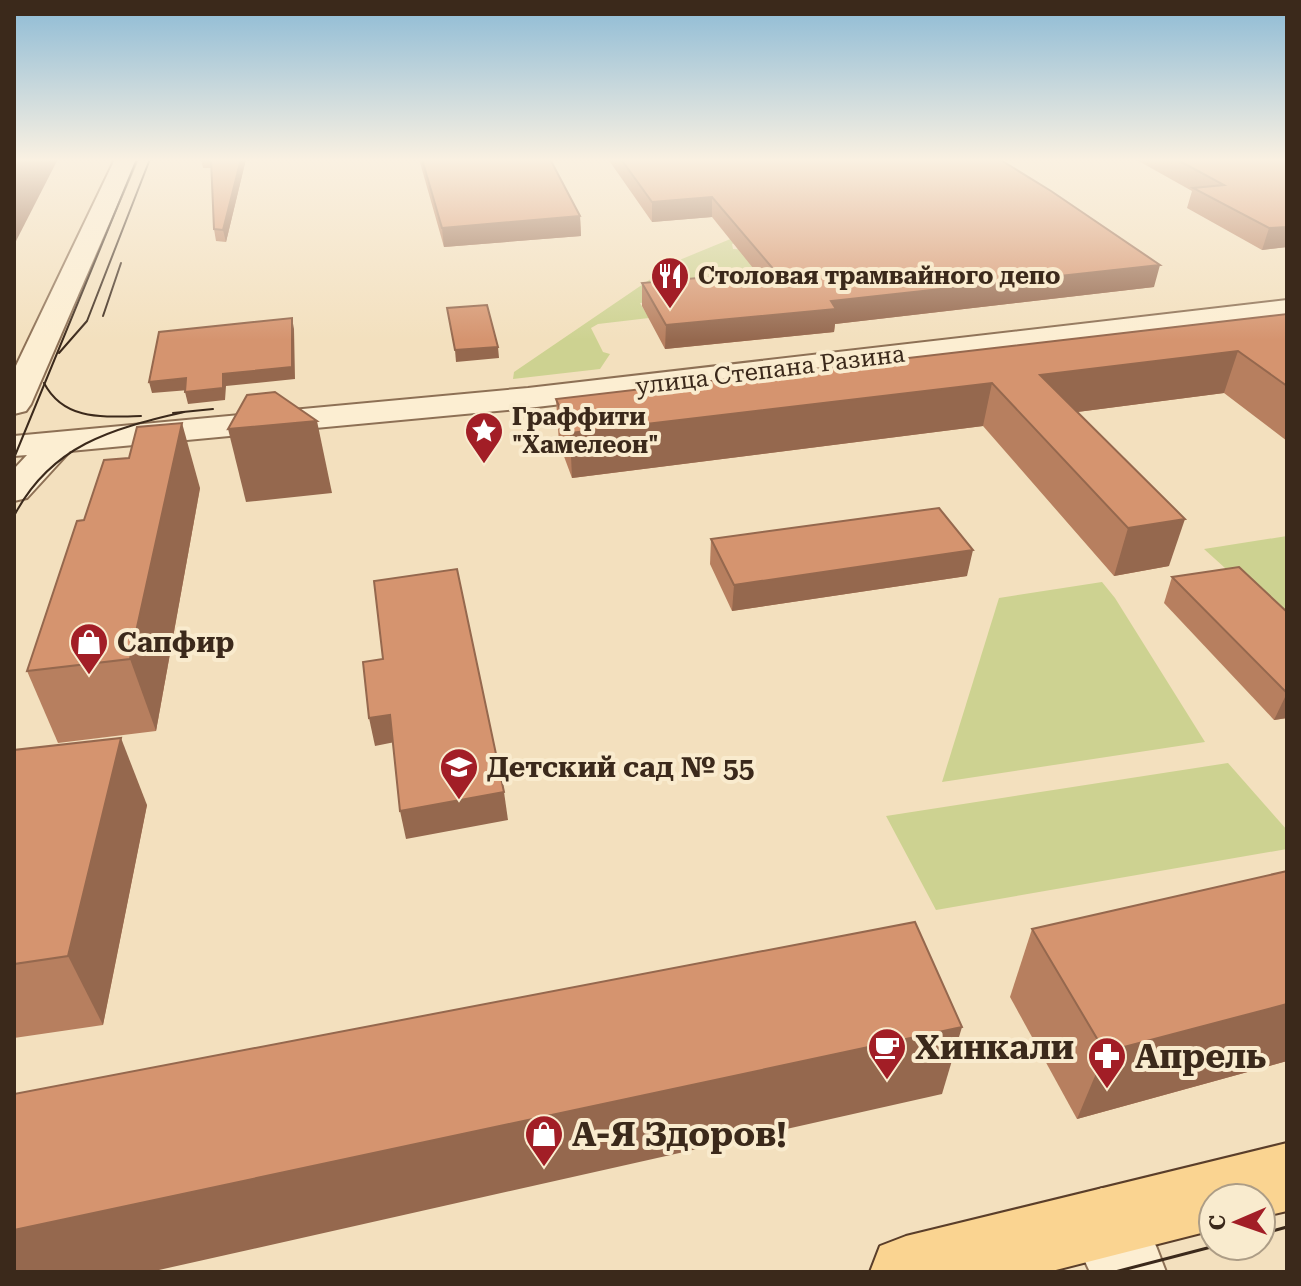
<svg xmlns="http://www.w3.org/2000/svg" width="1301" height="1286" viewBox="0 0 1301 1286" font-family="'Roboto Serif',serif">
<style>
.green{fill:#cdd291}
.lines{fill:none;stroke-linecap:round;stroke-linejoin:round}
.minor-casing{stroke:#8d7055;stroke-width:4}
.major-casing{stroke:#5a3e2a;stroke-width:4}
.minor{fill:#fceed2;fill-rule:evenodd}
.major{fill:#fad491;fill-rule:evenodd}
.tram-far1{stroke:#3b291b;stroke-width:2}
.tram{stroke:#3b291b;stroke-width:3}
.wall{fill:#b77f5f}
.shaded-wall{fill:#95684e}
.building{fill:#d5946f;stroke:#95684e;stroke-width:2}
.labels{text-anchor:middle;stroke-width:8;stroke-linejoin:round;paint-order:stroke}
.far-poi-label{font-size:24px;font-weight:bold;fill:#3b291b;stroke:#f9ebce;text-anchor:start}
.far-street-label{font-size:24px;fill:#3b291b;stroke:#f9ebce}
.poi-label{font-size:28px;font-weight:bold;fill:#3b291b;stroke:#f9ebce;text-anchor:start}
.near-poi-label{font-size:34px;font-weight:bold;fill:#3b291b;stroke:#f9ebce;text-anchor:start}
</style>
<rect width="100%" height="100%" fill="#f3e0be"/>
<g class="green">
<path d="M745,233l7,5 -20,6 1,5 20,1 16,38 -129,15 9,15 -51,6 -7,4 12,24 7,2 -10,15 -87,10 1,-7 163,-111z"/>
<path d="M1287,536v88l-83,-75z"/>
<path d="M1102,582l13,16 90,144 -263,40 57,-184z"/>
<path d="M1228,763l59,67v19l-351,61 -50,-94z"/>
</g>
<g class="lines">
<g class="minor-casing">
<g id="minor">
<path d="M115,159h22l-106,245 -5,7 -12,3v-44z"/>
<path d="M1287,300v18l-759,90 -458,43 -43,47 -13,3v-32l13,-14 -13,1v-20l514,-48z"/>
<path d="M1102,1188l25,10 29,48 10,26h-76l-23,-49 10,-25z"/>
</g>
</g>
<g class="major-casing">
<path id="major" d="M1287,1143v68l-26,6v-19h-48v32l-165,42h-178l10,-26 26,-10z"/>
</g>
<use href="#minor" class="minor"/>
<use href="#major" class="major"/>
<g class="tram-far1">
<path d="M103,316l18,-53"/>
<path d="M59,353l28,-32 63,-162"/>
<path d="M44,383c20,38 59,34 97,33"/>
<path d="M173,413l40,-4"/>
<path d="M14,458l123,-299"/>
<path d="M14,516c37,-71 97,-87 170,-104"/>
</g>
<g class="tram">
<path d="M1261,1234l26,-7"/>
<path d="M1115,1272l100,-26"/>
</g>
</g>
<g class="wall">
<path d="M201,159h45l-20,83 -10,-1 -2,-12 -3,-61h-8z"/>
<path d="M419,159h131l30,57 1,20 -137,11z"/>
<path d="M608,159h391l155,128 -319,37 -1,8 -169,17 -23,-43v-23l115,-10 -45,-56 -60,5z"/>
<path d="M1135,159h152v88l-25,3 -75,-42 5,-17z"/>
<path d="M1287,314v127l-63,-48 -147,19 92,154 -55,10 -131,-150 -411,52 -13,-35 -3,-44z"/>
<path d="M200,488l-44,243 -98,12 -31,-72 57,-151z"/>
<path d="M711,539l256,37 -235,35 -22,-47z"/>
<path d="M1172,577l115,35v106l-13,2 -110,-117z"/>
<path d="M14,750l133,55 -44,220 -89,13z"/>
<path d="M1287,871v190l-210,58 -67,-122 22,-68z"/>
</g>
<g class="shaded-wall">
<path d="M20,159h38l-44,86v-75z"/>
<path d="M241,159h5l-20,83 -3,-12z"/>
<path d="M712,197v20l-60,5v-20z"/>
<path d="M580,216l1,20 -137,11 -2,-19z"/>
<path d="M1287,227v20l-25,3 7,-22z"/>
<path d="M1160,265l-6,22 -319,37 -1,8 -169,17 1,-24 165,-24z"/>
<path d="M292,318l2,11 1,50 -69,7 -1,14 -37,4 -3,-12z"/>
<path d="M498,347l1,11 -43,4 -1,-12z"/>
<path d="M1238,351l-14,42 -193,25 9,-43z"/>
<path d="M186,378l3,12 -37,3 -3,-11z"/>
<path d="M992,383l-9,43 -411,52 -2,-45z"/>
<path d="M317,421l15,72 -86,9 -18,-73z"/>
<path d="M182,423l18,65 -44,243 -26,-72z"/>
<path d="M1185,519l-16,47 -55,10 14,-48z"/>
<path d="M973,550l-6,26 -235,35 2,-26z"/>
<path d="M1287,693v25l-13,2z"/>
<path d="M390,715l5,27 -20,4 -6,-28z"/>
<path d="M121,738l26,67 -44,220 -35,-69z"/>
<path d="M504,792l4,28 -102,19 -6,-28z"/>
<path d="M1287,1004v57l-210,58 28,-67z"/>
<path d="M962,1027l-20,67 -792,178h-136v-42z"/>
</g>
<g class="building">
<path d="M14,159h6l-6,11z"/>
<path d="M211,159h30l-18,71 -9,-1z"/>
<path d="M422,159h128l30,57 -138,12z"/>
<path d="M621,159h378l52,32 109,74 -329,36 5,8 -170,16 -24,-42 133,-12 -63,-74 -60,5z"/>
<path d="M1176,159h111v68l-18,1 -76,-40 31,-3z"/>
<path d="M487,305l11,42 -43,3 -8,-42z"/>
<path d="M1287,314v72l-49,-35 -198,24 145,144 -57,9 -136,-145 -422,50 -14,-34z"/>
<path d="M292,318v49l-69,7v14l-38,4 1,-14 -37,4 10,-50z"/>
<path d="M275,392l42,29 -89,8 19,-34z"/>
<path d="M182,423l-52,236 -103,12 50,-150 7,-1 20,-60 25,-2 8,-31z"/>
<path d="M939,508l34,42 -239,35 -23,-46z"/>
<path d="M1239,567l48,45v81l-115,-116z"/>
<path d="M457,569l47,223 -104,19 -10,-96 -21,3 -6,-56 20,-3 -9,-78z"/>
<path d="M121,738l-53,218 -54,8v-214z"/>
<path d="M1287,871v133l-182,48 -73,-123z"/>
<path d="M915,922l47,105 -948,203v-136z"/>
</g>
<linearGradient id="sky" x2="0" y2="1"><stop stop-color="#8cbad5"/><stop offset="0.47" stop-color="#faf1e2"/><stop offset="1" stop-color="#faf1e2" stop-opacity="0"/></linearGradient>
<rect width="1301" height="340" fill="url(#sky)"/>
<defs>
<g id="restaurant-pin" transform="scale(2)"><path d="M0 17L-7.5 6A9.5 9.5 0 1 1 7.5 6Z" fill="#a21e26" stroke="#f9ebce"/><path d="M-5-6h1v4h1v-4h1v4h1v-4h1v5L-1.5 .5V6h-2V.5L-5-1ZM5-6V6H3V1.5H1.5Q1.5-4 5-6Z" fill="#fff"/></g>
<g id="sight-pin" transform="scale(2)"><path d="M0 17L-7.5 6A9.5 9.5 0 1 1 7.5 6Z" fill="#a21e26" stroke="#f9ebce"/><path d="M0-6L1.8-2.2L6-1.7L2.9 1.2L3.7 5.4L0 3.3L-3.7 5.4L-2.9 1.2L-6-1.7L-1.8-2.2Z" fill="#fff"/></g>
<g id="shop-pin" transform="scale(2)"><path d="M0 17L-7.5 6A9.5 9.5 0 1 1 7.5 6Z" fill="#a21e26" stroke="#f9ebce"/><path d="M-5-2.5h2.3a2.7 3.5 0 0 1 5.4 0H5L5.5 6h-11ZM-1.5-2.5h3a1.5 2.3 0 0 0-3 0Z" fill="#fff"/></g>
<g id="school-pin" transform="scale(2)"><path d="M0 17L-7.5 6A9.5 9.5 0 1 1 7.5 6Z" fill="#a21e26" stroke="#f9ebce"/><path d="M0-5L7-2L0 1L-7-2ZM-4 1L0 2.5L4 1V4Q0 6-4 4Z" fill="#fff"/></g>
<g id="cafe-pin" transform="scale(2)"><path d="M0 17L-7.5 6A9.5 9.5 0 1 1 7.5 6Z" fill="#a21e26" stroke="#f9ebce"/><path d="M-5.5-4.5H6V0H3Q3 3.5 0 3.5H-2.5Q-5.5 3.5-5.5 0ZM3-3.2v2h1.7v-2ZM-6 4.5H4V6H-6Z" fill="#fff"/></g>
<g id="pharmacy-pin" transform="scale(2)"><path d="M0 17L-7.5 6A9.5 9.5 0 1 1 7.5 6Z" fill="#a21e26" stroke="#f9ebce"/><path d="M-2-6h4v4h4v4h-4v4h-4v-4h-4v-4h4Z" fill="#fff"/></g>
</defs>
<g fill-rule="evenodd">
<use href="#restaurant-pin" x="670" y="276"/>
<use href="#sight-pin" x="484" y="431"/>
<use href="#shop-pin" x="89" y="642"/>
<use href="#school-pin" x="459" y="767"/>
<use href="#cafe-pin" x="887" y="1047"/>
<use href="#pharmacy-pin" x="1107" y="1056"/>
<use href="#shop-pin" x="544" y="1134"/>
</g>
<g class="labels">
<g class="far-poi-label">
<text x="698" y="284">Столовая трамвайного депо</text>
<text x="512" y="425">Граффити<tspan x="512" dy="28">"Хамелеон"</tspan></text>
</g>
<g class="far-street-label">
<text transform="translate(770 370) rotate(-7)" y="8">улица Степана Разина</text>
</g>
<g class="poi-label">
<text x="117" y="652">Сапфир</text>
<text x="487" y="777">Детский сад № 55</text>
</g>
<g class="near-poi-label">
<text x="915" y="1059">Хинкали</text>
<text x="1135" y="1068">Апрель</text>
<text x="572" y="1146">А-Я Здоров!</text>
</g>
</g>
<rect width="1301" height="1286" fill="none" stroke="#3b291b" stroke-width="32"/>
<g transform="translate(1237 1222) rotate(268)"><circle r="38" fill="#f9ebce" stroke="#ad9d86" stroke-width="2"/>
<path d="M0-6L14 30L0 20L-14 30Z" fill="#a21e26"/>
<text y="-12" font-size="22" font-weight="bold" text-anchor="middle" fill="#3b291b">С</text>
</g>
</svg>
